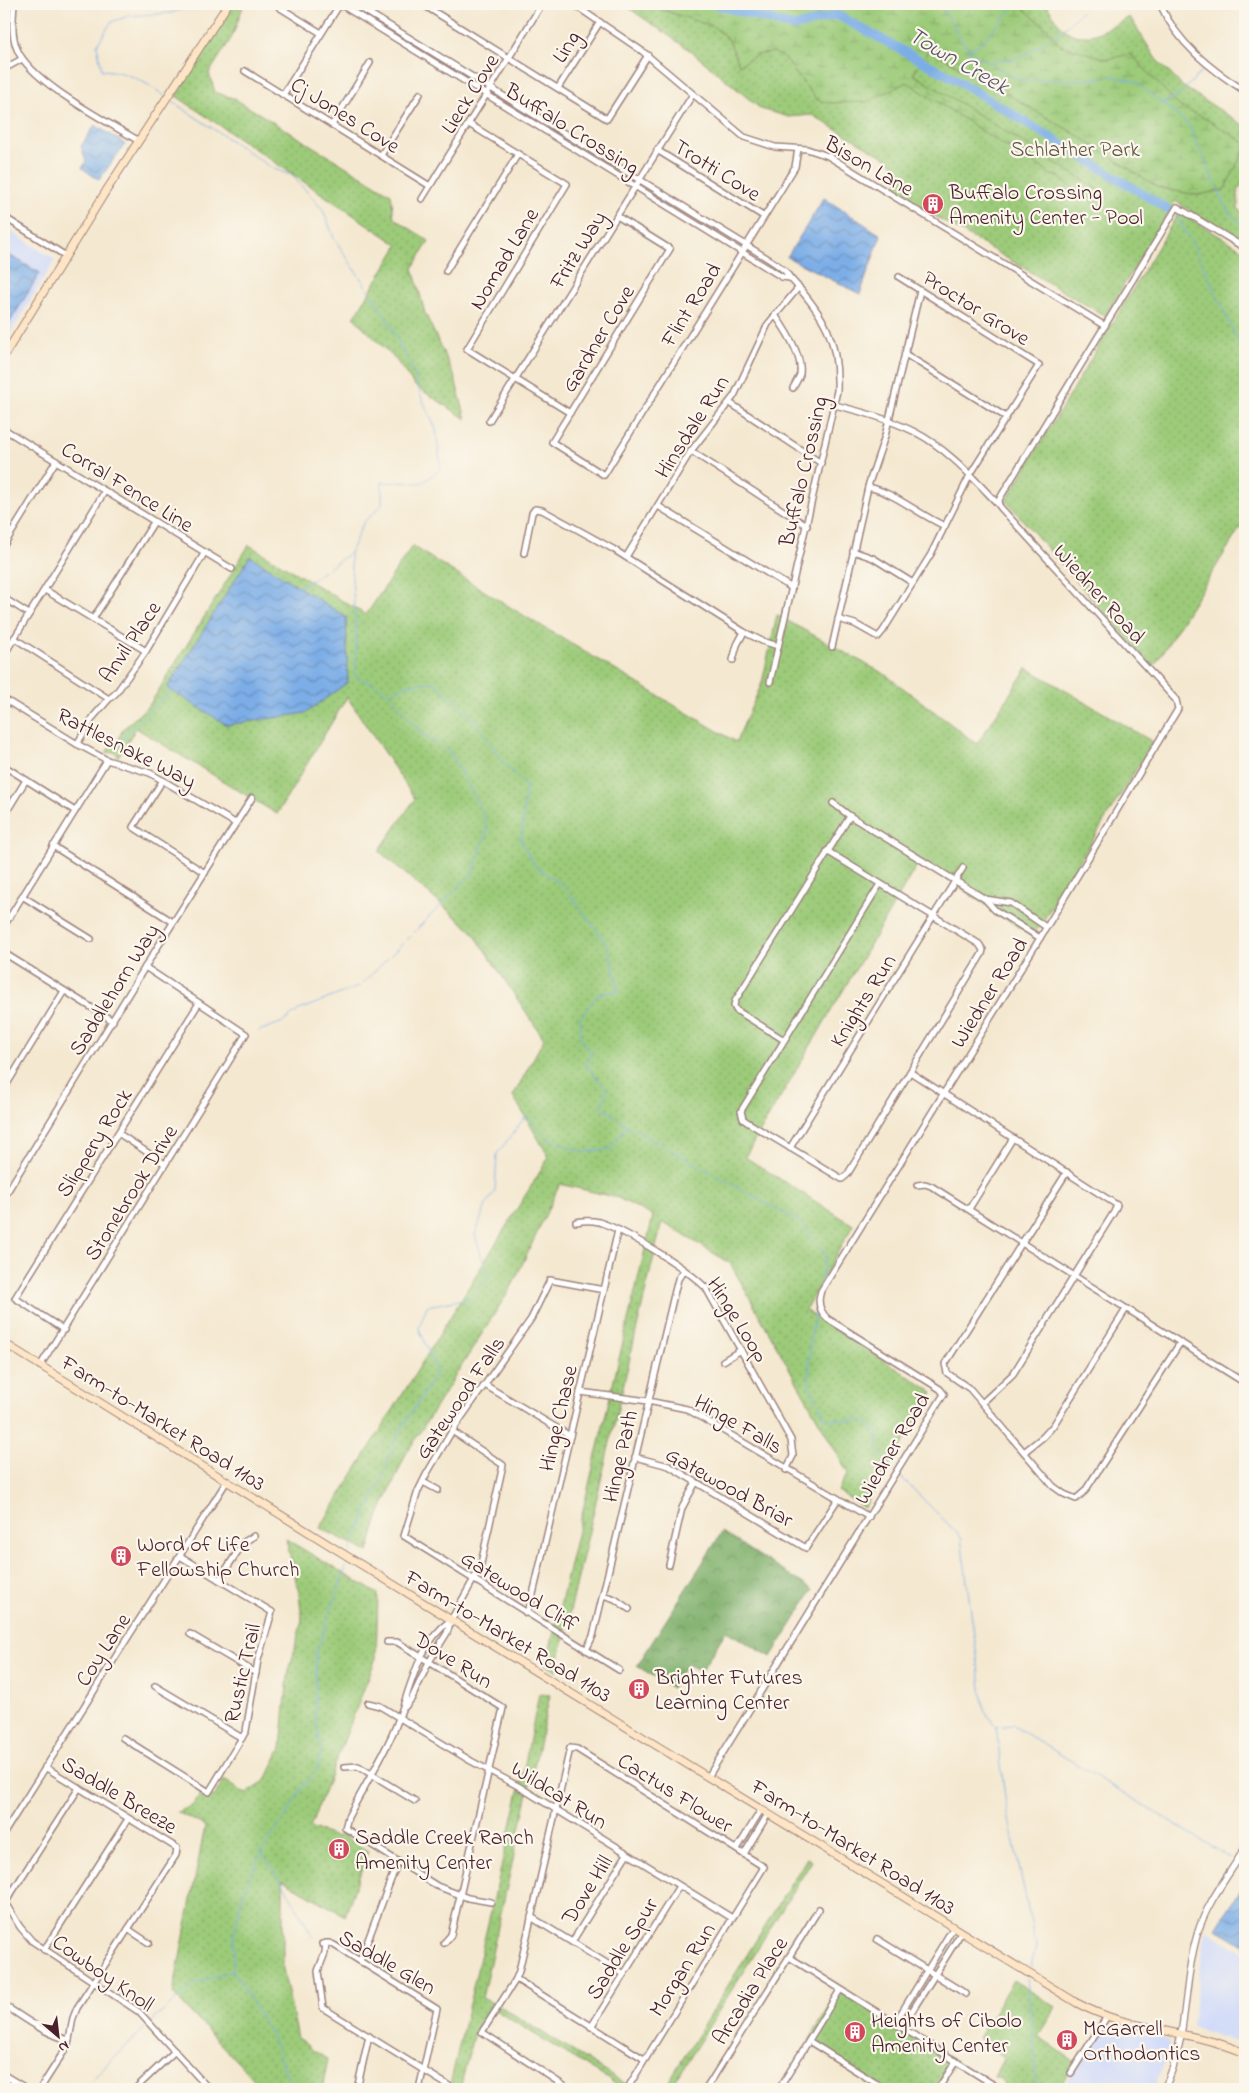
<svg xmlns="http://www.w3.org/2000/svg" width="1249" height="2093" viewBox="0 0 1249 2093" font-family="'Indie Flower',sans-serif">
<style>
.built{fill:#d0daf9}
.green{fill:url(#green-dots);stroke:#737552}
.forest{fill:url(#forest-crowns);stroke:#64674a}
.wetland{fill:url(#wetland-marsh);stroke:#737552}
.water{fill:url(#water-waves);stroke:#626689}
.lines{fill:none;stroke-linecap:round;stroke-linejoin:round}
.stream{stroke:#7bade7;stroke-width:1}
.river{stroke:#7bade7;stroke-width:9}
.minor-casing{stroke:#9f847e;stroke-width:8}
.tertiary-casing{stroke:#9f847e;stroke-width:8}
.secondary-casing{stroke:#9f847e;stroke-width:9}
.minor{stroke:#fff;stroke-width:5}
.tertiary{stroke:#fff;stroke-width:5.5}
.secondary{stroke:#fde5c5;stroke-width:7}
.labels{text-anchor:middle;stroke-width:4.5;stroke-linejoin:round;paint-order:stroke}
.street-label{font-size:22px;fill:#4a1f2b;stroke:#fbf7ec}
.park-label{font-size:22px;fill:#635342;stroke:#fbf7ec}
.poi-label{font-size:22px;fill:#4a1f2b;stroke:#fbf7ec;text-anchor:start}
.water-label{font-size:24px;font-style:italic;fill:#5b516d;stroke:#fbf7ec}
</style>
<defs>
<pattern id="green-dots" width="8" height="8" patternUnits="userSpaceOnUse" patternTransform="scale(1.25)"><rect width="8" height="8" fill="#9ccb79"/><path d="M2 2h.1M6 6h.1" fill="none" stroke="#88ae69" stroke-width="1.8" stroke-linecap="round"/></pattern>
<pattern id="forest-crowns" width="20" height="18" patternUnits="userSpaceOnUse" patternTransform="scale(1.25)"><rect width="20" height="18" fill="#7daf69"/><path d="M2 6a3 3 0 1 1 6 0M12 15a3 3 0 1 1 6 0" fill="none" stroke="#688e57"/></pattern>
<pattern id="wetland-marsh" width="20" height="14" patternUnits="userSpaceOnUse" patternTransform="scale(1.25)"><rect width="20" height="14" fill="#9ccb79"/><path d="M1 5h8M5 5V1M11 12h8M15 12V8" fill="none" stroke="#88ae69"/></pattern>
<pattern id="water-waves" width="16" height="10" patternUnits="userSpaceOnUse" patternTransform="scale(1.25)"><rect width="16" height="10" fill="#7bade7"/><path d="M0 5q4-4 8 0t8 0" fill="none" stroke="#678cbb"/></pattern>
</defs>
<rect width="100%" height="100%" fill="#fbf7ec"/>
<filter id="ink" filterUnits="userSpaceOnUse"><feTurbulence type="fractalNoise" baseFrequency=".02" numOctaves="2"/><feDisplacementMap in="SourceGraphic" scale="10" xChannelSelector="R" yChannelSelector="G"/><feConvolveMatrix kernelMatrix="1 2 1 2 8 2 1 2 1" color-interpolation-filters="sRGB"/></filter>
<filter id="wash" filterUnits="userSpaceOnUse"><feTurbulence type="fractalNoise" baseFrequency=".0096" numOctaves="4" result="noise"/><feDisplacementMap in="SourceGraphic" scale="20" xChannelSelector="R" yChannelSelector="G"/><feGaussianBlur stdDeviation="1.12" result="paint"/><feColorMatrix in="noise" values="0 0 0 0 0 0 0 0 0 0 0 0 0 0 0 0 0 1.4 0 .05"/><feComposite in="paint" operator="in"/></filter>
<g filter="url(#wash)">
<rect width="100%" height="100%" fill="#f4e8d0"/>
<g class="built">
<path d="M4,227l51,33 -51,83z"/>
<path d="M1206,1929l39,25v91l-50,-17 -3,-4z"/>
<path d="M1107,2026l60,14 4,9 -18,40h-76l-11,-7 37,-54z"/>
</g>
<g class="green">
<path d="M234,4h10l-12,33 -23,36 6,19 20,7 156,95 3,24 35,23 -16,27 12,45 29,62 12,44 -52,-34 -18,-25 -42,-42 44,-73 -222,-149z"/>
<path d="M623,4h423c5,7 9,17 16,23 20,21 47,0 68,-10l26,42 26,27 63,40v51l-7,14v17l7,9v28l-70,-44 -70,115 -209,-123 4,-22 -14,-13 -74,-43 -23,2 -28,-8 -70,-58z"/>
<path d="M1179,212l66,39v269l-92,148 -147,-167z"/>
<path d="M249,545l117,70 46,-69 106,66 218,130 26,-59 15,-68 109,60 91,69 50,-76 126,74 -120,195 -113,-77 -175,297 108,68 -48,85 128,82 -69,116 -26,-17 10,-18 -118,-210 -68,-41 -106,449 -10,-6 107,-449 -35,-18 -58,-14 -48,102 -106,168 -27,61 -11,37 -48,-24 229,-371 -36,-61 31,-57 -72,-108 -93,-80 36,-52 -68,-102 -70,117 -141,-86 -18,29 -3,-5 -9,1 5,-8 4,1 8,-17 27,-25z"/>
<path d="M286,1539l92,55 -2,64 -66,170 26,9 4,-3 28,17 -23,65 -62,-36v89l15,69 16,13 14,8 -6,30h-59l-90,-95 32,-168 -28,-14 15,-6 9,-13 1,3 12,1 10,-17 22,14 20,-14 15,-32 7,-73 14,-55 -3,-27z"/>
<path d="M539,1694l11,1 -68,303 21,10 131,81h-10l-134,-82 -16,25 -14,57h-11l72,-306z"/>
<path d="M807,1858l5,3 -142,228h-6z"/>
<path d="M1013,1980l43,27 -18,29 36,25 -15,28h-53l-5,-10 -7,-2 10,-20 -26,-19z"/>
<path d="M840,1990l116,71 -18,28h-53l-76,-48z"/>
</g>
<path class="forest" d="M722,1532l91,58 -42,67 -45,-26 -25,40 -14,-7 -15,24 -35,-22z"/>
<path class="wetland" d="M645,4h361l17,4 23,20 14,17 47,14 24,-5 48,52 27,13 39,24v6l-21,41 -27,5 -38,-7 -82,-53 -148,-86 -16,25 188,117 -1,6 -8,2c-11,-8 -24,-12 -33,-23l-10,-1 -3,-5 -30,-17 -4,-6 -7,-1 -98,-64 -40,20 -40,1 -11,-4 -31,-40 -11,-7 -17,3 -18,10 -10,-25 -15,-13z"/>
<g class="water">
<path d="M95,125l30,19 -26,36 -17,-12 4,-6 -5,-16z"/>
<path d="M824,198l57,37 -21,59 -73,-37z"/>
<path d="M4,252l36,21 -36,59z"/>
<path d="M250,556l96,61 2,65 -42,31 -79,12 -60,-37z"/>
<path d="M1245,1883v63l-29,-18z"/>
</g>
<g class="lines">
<g class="stream">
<path d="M940,4l28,46 51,30h63l23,-3"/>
<path d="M1015,5l2,-1"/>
<path d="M1051,38l10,-6 20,-20"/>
<path d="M969,49l11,-5 32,-35"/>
<path d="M991,62l12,-3 10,1 11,-5 23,-14"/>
<path d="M1110,76l25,5 53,43 41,89 16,13"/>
<path d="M165,96c-20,-14 -38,-25 -63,-26l-5,-25 14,-23 18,-6 42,-3 25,-9"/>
<path d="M170,100l102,68 21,8 30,34 11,28 51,77 29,58 8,26 14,30 5,40 -19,14 -40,-1v23l-19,18 -13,30 6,76v48l13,5 20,11 21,-9 24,-2 42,39 26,40 24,25 -5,55 14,25 30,21 43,59 11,45 -21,3 -18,24 1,24 11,11 -6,13 21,23 -5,18 24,18 172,96 28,33 -6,34"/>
<path d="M1163,103l17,-9 22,-23"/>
<path d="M1176,215l24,43 39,86 6,9"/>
<path d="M296,587l10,-3 44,-31"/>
<path d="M118,749l7,-14 47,-46"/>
<path d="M259,1031l24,-9 16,-12 61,-24 113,-113 14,-42 -4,-18 -33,-61 -28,-18 -33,-40"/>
<path d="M817,1302l-7,40 -1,42 17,35 39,2 14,14 -2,16 16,19"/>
<path d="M900,1476l61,61 23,173 12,17 10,78 30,141 -5,21"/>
<path d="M350,1553l5,-17 25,-52 18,-50 39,-62 -18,-44 8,-22 43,-8 18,-21 -13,-42 11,-30 9,-14 2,-37 29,-38 22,23 35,13 28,-3 15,-23"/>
<path d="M996,1727l16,-2 217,132"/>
<path d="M261,1852l25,36 27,49"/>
<path d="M1245,1948v13"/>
<path d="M1027,1979l8,76v34"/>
<path d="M150,2023l44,-39 39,-14"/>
<path d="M85,2089l17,-20 45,-43"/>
<path d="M289,2089v-7l-17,-45 -39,-67 1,-35 8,-38 19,-45 30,-43 10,-21 8,-8 9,-12 3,-17 -6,-34 1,-64 32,-91"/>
</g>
<path class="river" d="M714,4l80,23 43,-12 118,64 214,131"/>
</g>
</g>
<g filter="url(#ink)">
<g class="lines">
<g class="minor-casing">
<g id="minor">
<path d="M14,4c-1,16 -3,30 3,45 13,33 91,73 122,92"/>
<path d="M354,4l392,241c12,8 28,16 39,26 2,2 4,6 7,9 33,36 47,61 45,111l-67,291"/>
<path d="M422,4l185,115 41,-64"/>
<path d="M573,4l69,47 102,86 31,10 32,2 21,7 277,170"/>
<path d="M1160,4c17,39 50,65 85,87"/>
<path d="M1244,4l1,1"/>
<path d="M279,7l42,26"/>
<path d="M4,69l18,-10"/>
<path d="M245,71l185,115"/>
<path d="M558,88l42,-66"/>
<path d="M283,95l57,-91 442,273 8,1"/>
<path d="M469,124l98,60 -100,165 103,64"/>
<path d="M332,125l38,-62"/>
<path d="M657,150l106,66"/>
<path d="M381,155l39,-61"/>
<path d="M422,199l120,-195"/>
<path d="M617,216l53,33 -118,193 52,33 191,-308 3,-18"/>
<path d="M4,217l62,39"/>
<path d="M446,271l72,-117"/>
<path d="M775,315c10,14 28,41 25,59 -1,4 -5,10 -7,14"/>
<path d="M905,354l101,63"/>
<path d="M730,403l91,60"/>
<path d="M835,405c27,7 54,14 80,27 33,17 58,46 83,72"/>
<path d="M489,421l204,-327"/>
<path d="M4,436l3,-5 225,138"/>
<path d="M691,451l116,75"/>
<path d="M868,487c28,6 51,28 77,39"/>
<path d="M658,506l134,82"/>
<path d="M4,545l52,-84"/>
<path d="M853,551l20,7 40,25"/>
<path d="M524,553l8,-40 3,-4 7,1 71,39 131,83 18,9 16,5"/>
<path d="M626,557l65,-106 43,-55 34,-72 31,-37"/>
<path d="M45,590l101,61"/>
<path d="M4,598l25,16"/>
<path d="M93,619l61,-97"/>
<path d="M838,619l17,5 23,13 5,-6 48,-77 39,-79 69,-110 -140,-88"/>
<path d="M14,638l95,61"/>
<path d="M832,647l37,-164 16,-47 35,-145"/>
<path d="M4,655l101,-164"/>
<path d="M733,660l4,-15 7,-13"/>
<path d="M4,699l73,45 30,16 43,13 85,50"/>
<path d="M77,744l17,-28 15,-17 7,-6 30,-42 59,-99"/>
<path d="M4,766l71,45"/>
<path d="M163,780l-30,47 72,46"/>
<path d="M833,803l17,13 135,83 10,11 45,28"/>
<path d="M4,816l22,-36"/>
<path d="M53,846l120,76"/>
<path d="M827,851l152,93 4,6 -1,4 -135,221 -5,4 -95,-57 -4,-3 -2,-8 139,-227"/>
<path d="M22,896l69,43"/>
<path d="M985,899l26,4 35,24"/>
<path d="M4,926l103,-166"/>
<path d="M4,953l109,68"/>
<path d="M784,1040l-48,-30 -2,-4 1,-5 115,-185"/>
<path d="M910,1072l207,133 -3,7 -101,162 -31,29"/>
<path d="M4,1089l60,-98"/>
<path d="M118,1133l47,31"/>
<path d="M790,1148l173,-280"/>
<path d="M1067,1172l-122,192 2,9 23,16 83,97 11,8 12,5 9,-8 95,-148"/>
<path d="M917,1185l8,-1 6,2 314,197"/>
<path d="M4,1197l141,-230 107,-169"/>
<path d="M969,1209l44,-71"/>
<path d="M576,1222c9,-2 15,-2 23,0 28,9 86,45 107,66l85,152 2,16 -7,14"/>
<path d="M604,1290l-54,-10 -19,39 -79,112 -26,44 -8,16 -14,45 215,134"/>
<path d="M64,1330l-49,-32 184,-295"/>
<path d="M723,1361l18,-11"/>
<path d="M40,1366l206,-332 -101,-67"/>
<path d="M485,1385l85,51"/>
<path d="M580,1392l68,9 39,8 182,108"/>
<path d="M1024,1452l19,-15 10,-11 73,-117"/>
<path d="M635,1457l34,9 137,82 32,-49"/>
<path d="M423,1482l15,8"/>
<path d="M669,1565l13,-57 14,-26"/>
<path d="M219,1580l25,-38 10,-6"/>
<path d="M603,1595l12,4 14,10"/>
<path d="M526,1613l5,-10 87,-373"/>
<path d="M451,1620c-37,26 -41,77 -59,115 -13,28 -29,54 -44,82l-3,11 92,58 31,12 23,4"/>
<path d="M190,1634l66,39"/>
<path d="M387,1642h10l106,66 -52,227 -7,8"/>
<path d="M586,1650l7,-14 80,-337 5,-20 6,-9"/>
<path d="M155,1686l87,52"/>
<path d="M368,1703l12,3 91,55 47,25 214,132"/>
<path d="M405,1707l7,-9 17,-36 18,-29 4,-13 29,-52 23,-103 -51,-34"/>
<path d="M123,1738l86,54 37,-61 12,-71 14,-48 -92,-56"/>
<path d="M344,1767l14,-1 57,35"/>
<path d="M708,1777l236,-383 -4,-5 -112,-70c-9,-8 -11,-17 -7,-28l219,-353 138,-229 -2,-9 -175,-192 -3,-4 2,-6 177,-291 68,41"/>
<path d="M4,1833l223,-352"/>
<path d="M737,1849l24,-39"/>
<path d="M744,1854l24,-40"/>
<path d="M4,1901l16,26 12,14 107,71 70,77"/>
<path d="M5,1903l74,-115"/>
<path d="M531,1917l93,57"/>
<path d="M128,1929l21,14"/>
<path d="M877,1939l89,55"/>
<path d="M572,1942l55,-88"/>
<path d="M326,1943l-1,10 -7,18 5,37 131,81"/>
<path d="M322,1944l7,-1 5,2 103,64 -18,80"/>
<path d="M44,1950l84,-131"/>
<path d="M789,1957l208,130v2"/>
<path d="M360,1961l38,-100"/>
<path d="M516,1979l128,80"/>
<path d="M4,2005c20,13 41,29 65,35"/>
<path d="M895,2023l58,-95"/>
<path d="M591,2027l88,-141"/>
<path d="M902,2027l59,-94"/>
<path d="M809,2041l76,48"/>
<path d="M1071,2073l35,-55"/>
<path d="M4,2075l23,14"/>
<path d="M40,2089l28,-44 5,-27 4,-10 99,-153 1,-7 -132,-81"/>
<path d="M135,2089l40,-38"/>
<path d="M357,2089l12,-53"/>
<path d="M569,2089l-87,-57 34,-53 3,-8 51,-223 7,1 187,118 -137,222"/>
<path d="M706,2089l113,-180"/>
<path d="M779,2089l61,-99"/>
<path d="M938,2089l18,-28"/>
</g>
</g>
<g class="tertiary-casing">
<path id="tertiary" d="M1164,2089c25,-49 18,-106 34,-157 9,-30 31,-57 47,-84"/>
</g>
<g class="secondary-casing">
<g id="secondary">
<path d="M4,356l102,-165 122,-187"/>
<path d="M4,1343l343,213 730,447c53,29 114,26 168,50"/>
</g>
</g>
<use href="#minor" class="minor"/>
<use href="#tertiary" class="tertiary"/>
<use href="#secondary" class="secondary"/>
</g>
</g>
<defs>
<g id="building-disc" transform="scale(1.125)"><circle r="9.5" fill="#d1495b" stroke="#fbf7ec"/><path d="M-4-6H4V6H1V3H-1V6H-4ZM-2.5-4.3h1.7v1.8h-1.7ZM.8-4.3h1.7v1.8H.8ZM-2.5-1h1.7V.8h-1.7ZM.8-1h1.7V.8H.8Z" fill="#fff"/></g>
</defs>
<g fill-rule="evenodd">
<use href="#building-disc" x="933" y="204"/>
<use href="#building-disc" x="121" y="1556"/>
<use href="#building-disc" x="639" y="1689"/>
<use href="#building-disc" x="339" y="1849"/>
<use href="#building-disc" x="855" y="2032"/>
<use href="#building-disc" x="1067" y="2040"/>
</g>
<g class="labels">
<g class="street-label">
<text transform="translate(565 46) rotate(-58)" y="8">Ling</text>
<text transform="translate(469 93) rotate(-58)" y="8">Lieck Cove</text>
<text transform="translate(346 114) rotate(32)" y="8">Cj Jones Cove</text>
<text transform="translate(573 128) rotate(32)" y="8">Buffalo Crossing</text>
<text transform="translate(870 165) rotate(30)" y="8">Bison Lane</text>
<text transform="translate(718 169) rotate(32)" y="8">Trotti Cove</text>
<text transform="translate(577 249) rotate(-58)" y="8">Fritz Way</text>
<text transform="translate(503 258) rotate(-59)" y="8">Nomad Lane</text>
<text transform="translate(690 304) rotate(-58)" y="8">Flint Road</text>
<text transform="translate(977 307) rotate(32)" y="8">Proctor Grove</text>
<text transform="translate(597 338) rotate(-59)" y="8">Gardner Cove</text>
<text transform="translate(691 426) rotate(-57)" y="8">Hinsdale Run</text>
<text transform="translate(802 471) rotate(-77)" y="8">Buffalo Crossing</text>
<text transform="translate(128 486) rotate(32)" y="8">Corral Fence Line</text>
<text transform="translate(1100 593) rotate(48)" y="8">Wiedner Road</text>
<text transform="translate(129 641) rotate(-56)" y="8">Anvil Place</text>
<text transform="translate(127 747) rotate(27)" y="8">Rattlesnake Way</text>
<text transform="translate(113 989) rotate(-58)" y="8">Saddlehorn Way</text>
<text transform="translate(988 992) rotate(-58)" y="8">Wiedner Road</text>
<text transform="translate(862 1000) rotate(-58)" y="8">Knights Run</text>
<text transform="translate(93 1142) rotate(-58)" y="8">Slippery Rock</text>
<text transform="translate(130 1192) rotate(-58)" y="8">Stonebrook Drive</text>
<text transform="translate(739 1319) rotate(58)" y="8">Hinge Loop</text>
<text transform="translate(459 1397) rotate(-56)" y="8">Gatewood Falls</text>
<text transform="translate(557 1418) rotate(-77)" y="8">Hinge Chase</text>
<text transform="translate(164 1422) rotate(32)" y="8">Farm-to-Market Road 1103</text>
<text transform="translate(739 1423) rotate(30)" y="8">Hinge Falls</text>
<text transform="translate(891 1448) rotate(-59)" y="8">Wiedner Road</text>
<text transform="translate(619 1456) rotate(-77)" y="8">Hinge Path</text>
<text transform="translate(730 1486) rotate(29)" y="8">Gatewood Briar</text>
<text transform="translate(520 1590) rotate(32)" y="8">Gatewood Cliff</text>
<text transform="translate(509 1635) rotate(31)" y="8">Farm-to-Market Road 1103</text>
<text transform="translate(102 1649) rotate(-57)" y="8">Coy Lane</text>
<text transform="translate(454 1659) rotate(32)" y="8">Dove Run</text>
<text transform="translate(241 1673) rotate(-77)" y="8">Rustic Trail</text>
<text transform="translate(676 1792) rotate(32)" y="8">Cactus Flower</text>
<text transform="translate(120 1794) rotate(31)" y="8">Saddle Breeze</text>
<text transform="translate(560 1794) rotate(32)" y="8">Wildcat Run</text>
<text transform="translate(854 1846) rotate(32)" y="8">Farm-to-Market Road 1103</text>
<text transform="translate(586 1889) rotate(-58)" y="8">Dove Hill</text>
<text transform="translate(621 1948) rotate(-58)" y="8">Saddle Spur</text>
<text transform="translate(388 1961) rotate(30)" y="8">Saddle Glen</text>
<text transform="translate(681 1969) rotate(-58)" y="8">Morgan Run</text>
<text transform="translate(104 1972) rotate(35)" y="8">Cowboy Knoll</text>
<text transform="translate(749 1990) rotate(-58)" y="8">Arcadia Place</text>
</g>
<g class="park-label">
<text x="1075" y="156">Schlather Park</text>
</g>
<g class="poi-label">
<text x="949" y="199">Buffalo Crossing<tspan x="949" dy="25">Amenity Center - Pool</tspan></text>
<text x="137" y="1551">Word of Life<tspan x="137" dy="25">Fellowship Church</tspan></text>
<text x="655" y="1684">Brighter Futures<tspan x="655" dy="25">Learning Center</tspan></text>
<text x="355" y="1844">Saddle Creek Ranch<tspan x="355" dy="25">Amenity Center</tspan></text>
<text x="871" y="2027">Heights of Cibolo<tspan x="871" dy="25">Amenity Center</tspan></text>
<text x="1083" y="2035">McGarrell<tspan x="1083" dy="25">Orthodontics</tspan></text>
</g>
<g class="water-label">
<text transform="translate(959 60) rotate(30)" y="8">Town Creek</text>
</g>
</g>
<rect width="1249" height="2093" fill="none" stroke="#fbf7ec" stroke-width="20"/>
<g transform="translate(58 2036) rotate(152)" stroke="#fbf7ec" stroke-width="4" paint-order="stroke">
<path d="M0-4L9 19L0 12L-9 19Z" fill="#4a1f2b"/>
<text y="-8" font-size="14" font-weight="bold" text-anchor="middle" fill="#4a1f2b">N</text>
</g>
</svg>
